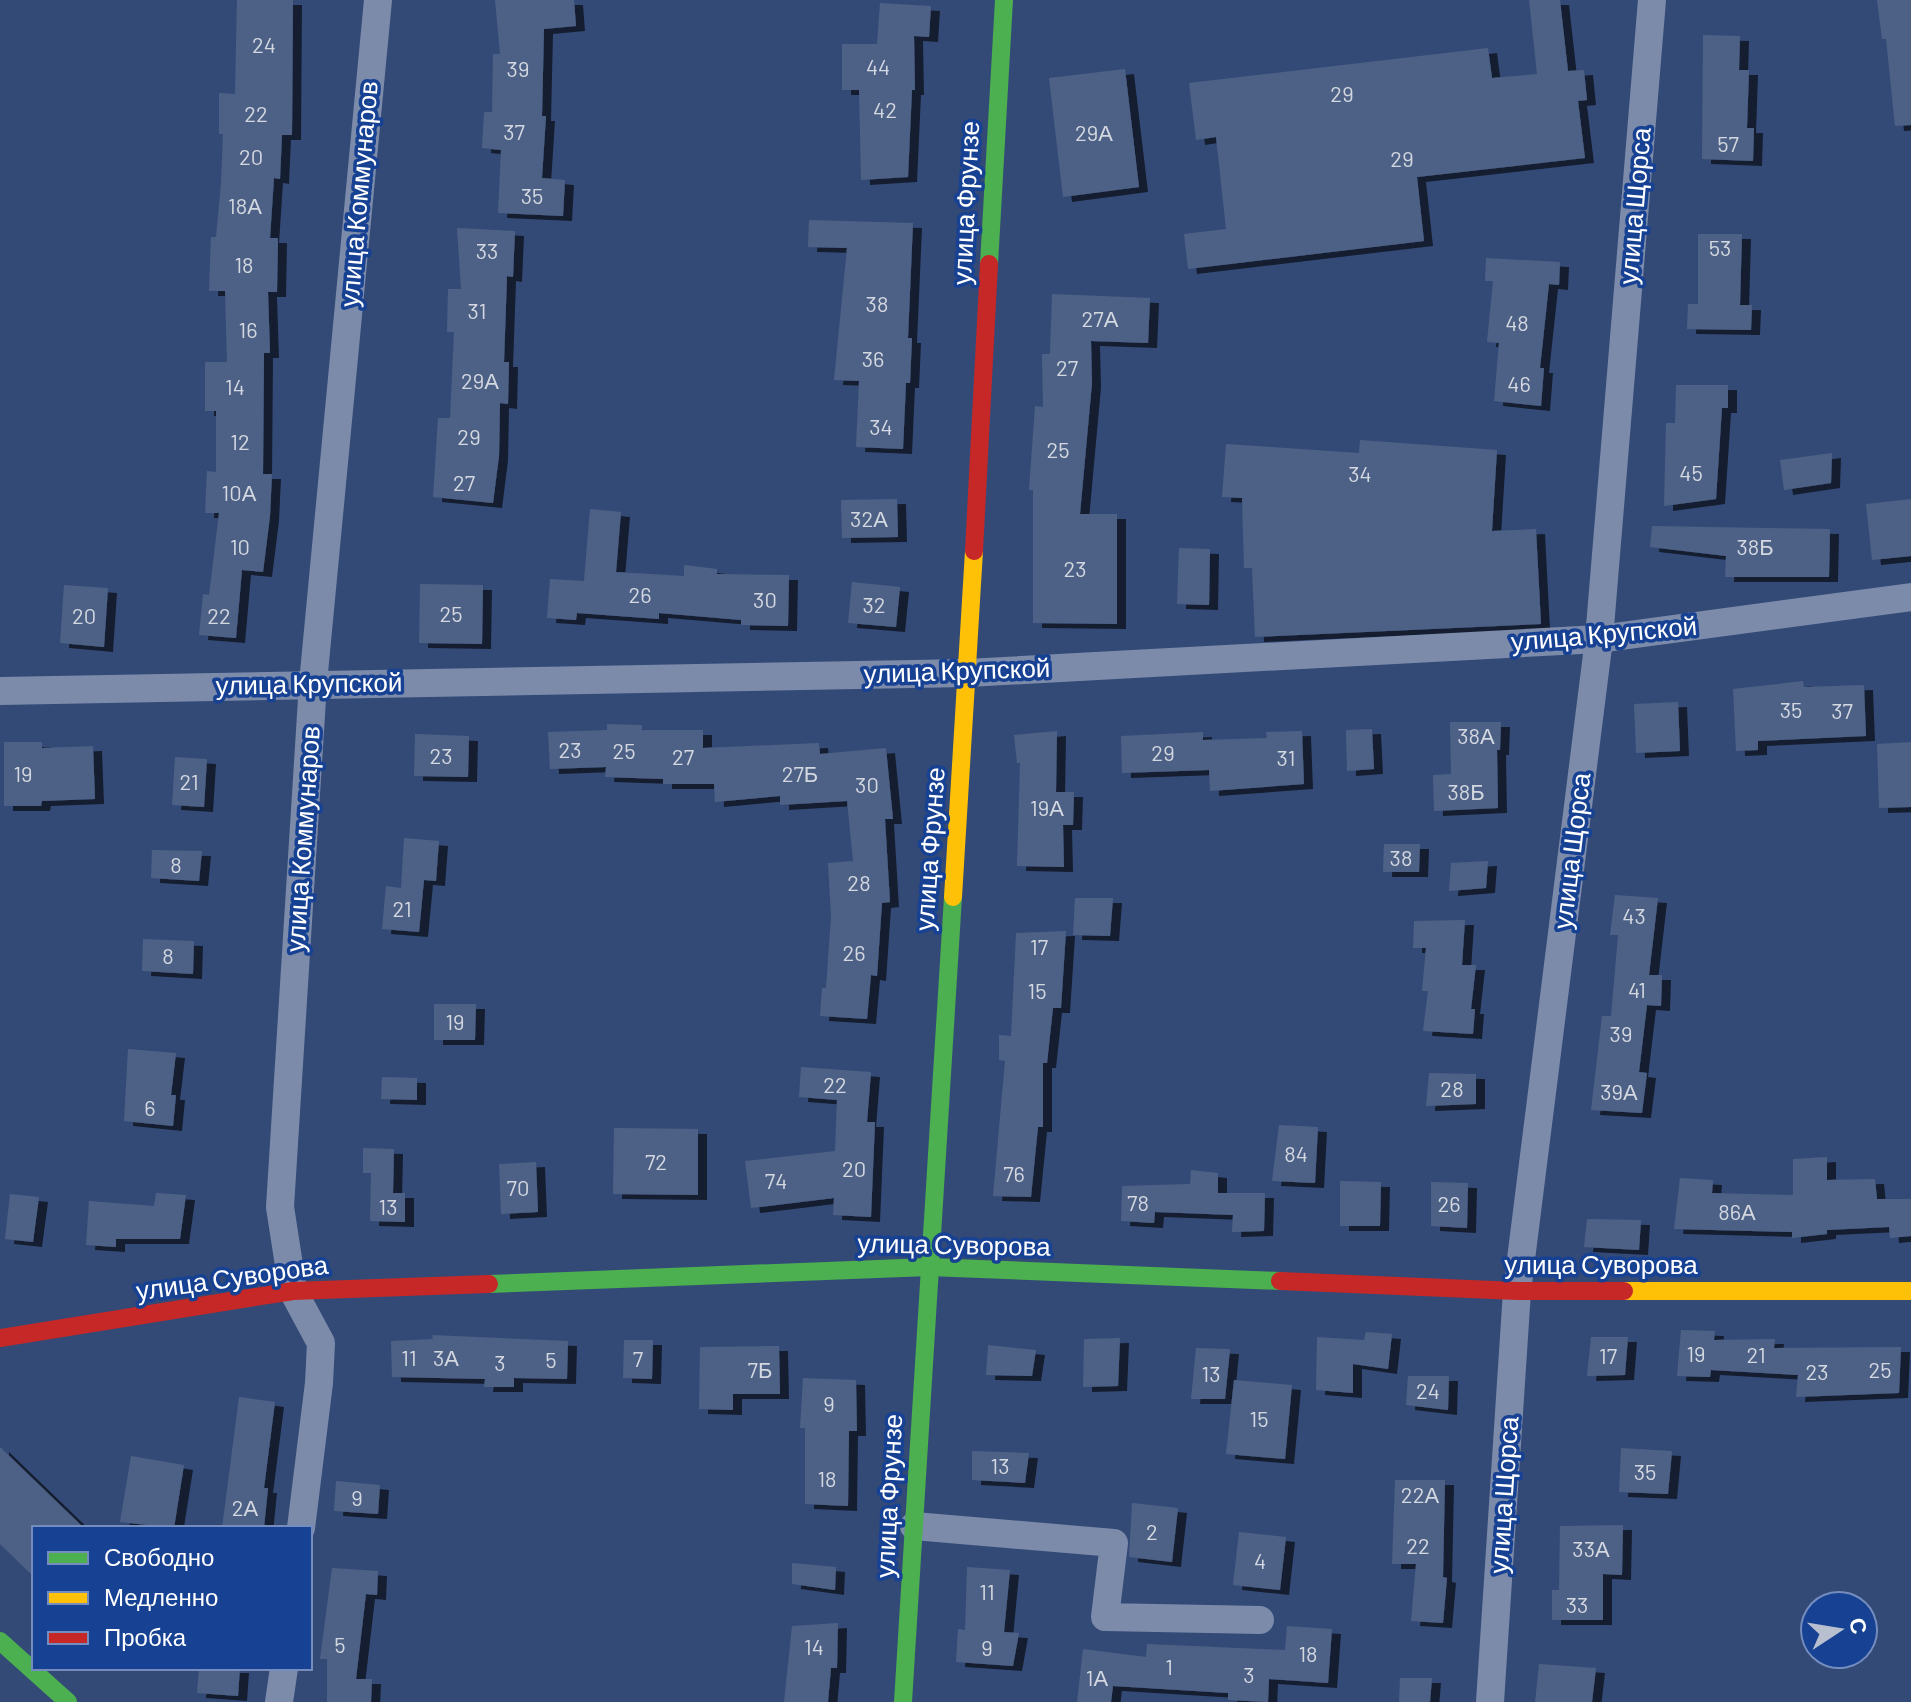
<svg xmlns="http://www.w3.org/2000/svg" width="1911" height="1702" viewBox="0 0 1911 1702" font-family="Barlow,sans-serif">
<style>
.building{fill:#4e6185;filter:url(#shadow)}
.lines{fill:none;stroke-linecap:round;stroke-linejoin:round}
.street{stroke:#7c8baa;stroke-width:28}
.fast{stroke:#4caf50;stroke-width:18}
.slow{stroke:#ffc107;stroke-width:18}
.jam{stroke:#c62828;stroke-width:18}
.labels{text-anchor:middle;stroke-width:7;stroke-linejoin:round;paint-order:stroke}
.number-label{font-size:22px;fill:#d3d8e0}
.street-label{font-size:26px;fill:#fff;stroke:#174193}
</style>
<defs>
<filter id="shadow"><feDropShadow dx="9" dy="5" stdDeviation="0" flood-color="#0009"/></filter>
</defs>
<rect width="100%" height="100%" fill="#334a77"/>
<g class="building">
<path d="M237,0h56l-1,135h-10l-2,44 -6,-1 -4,60h8l-1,54h-9l2,61h-6l-1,121h9l-2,42 -7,56 -21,-2 -6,68 -37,-3 4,-41 6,1 10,-82h-14l2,-42 9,1v-61h-11v-49h22l-2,-71h-16l2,-54h5l5,-54 2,-49h-4v-41l16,1z"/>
<path d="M495,0h79l2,26 -32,3 -2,87h4l-4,62 23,2 -2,36 -65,-3 3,-63 -19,-2 2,-36h8l1,-58h7z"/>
<path d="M1529,0h31l8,71 16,-1 3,30 -9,1 7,57 -168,19 7,64 -236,28 -4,-35 42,-5 -10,-92 -20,3 -7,-57 299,-35 4,30 45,-4z"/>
<path d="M1877,0h34v125l-16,1 -9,-87h-4z"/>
<path d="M880,3l51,3 -2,31 -15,-1 1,54h-3l-4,87 -47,3 -2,-90h-17v-46h35z"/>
<path d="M1703,35l37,1 -1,34h10l-2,58h7l-1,33 -51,-2z"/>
<path d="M1125,69l14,118 -76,10 -14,-119z"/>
<path d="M809,220l104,3 -5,115h4l-2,45h-4l-3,66 -47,-2 3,-66 -25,-1 13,-132 -39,-1z"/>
<path d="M457,228l58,3 -2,46 -6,-1 -3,86h5l-1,42 -8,-1 -1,53 -6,47 -60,-6 5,-79h12l4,-86h-7l1,-43h13z"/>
<path d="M1698,234h44l-2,71h12l-1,25 -64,-1 1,-25h10z"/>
<path d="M1486,258l74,4 -1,23 -10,-1 -9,84h4l-3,38 -47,-5 5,-58 -12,-1 6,-61h-8z"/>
<path d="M1052,294l98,4 -2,45 -57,-2 1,42 -12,131h37v110l-84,-1v-133h-4l6,-84 8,1 -1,-53h8z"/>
<path d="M1676,385h52v23h-6l-6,91 -52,7 2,-83h9z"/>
<path d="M1360,440l137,10 -5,81 44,-2 5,95 -286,13 -3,-69h-8l-2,-70 -20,-1 4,-53 133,9z"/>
<path d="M1832,453l-1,30 -47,7 -4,-30z"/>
<path d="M897,499l1,38 -56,1 -1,-38z"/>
<path d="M1911,499v57l-39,4 -6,-56z"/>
<path d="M590,509l31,3 -5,60 68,4v-11l33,4v5l72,1 -1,51 -47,-1v-5l-82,-7v6l-82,-6 -1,7 -29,-2 3,-39 34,2z"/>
<path d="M1652,526l178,3 -1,48h-104l1,-21 -76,-9z"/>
<path d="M1179,548l31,1 -1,56 -32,-1z"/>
<path d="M852,582l48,5 -4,40 -48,-4z"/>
<path d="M420,584l63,1 -1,59 -63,-1z"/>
<path d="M64,585l44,3 -4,59 -44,-4z"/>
<path d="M1803,681l1,6 60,-2 2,51 -108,5v9l-22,1 -3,-62z"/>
<path d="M1678,702l2,49 -44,2 -2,-49z"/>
<path d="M1450,722h51l-1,28h-3l1,58 -64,3 -1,-36 18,-1z"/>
<path d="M607,724l35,1v5h61v18l116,-5 1,11 66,-6 7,71h-8l5,83 -8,1 -5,73 -6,-1 -4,44 -47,-3 2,-28h4l5,-72 -3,-53 25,-2 -6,-60 -67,4v-9l-65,6 -1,-18h-51v-5l-58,-2 1,-10 -56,2 -2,-37 59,-2z"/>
<path d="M1372,729l2,40 -27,2 -1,-41z"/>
<path d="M1057,731l-1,61h18l-1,33h-10l1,42 -47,-1 3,-103h-3l-3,-28z"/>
<path d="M1302,731l2,53 -94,7 -1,-21 -87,3 -1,-37 82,-4v8l64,-2 -1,-6z"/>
<path d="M415,734l54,2 -1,41 -54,-1z"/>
<path d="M4,742h38v6l51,-2 2,53 -53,2 -1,5h-37z"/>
<path d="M1911,742v65l-32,1 -2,-64z"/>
<path d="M175,757l32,2 -3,48 -32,-2z"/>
<path d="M404,838l35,3 -3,40 -12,-1 -5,52 -37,-3 4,-43 15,2z"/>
<path d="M1384,844h36l-1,28h-36z"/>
<path d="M152,850l50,1 -3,30 -48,-3z"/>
<path d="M1488,861l-2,27 -37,3 2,-28z"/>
<path d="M1615,895l43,3 -9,77h13l-1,31 -14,-1 -8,67 8,1 -5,40 -51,-3 11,-94h9l7,-81h-8z"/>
<path d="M1075,898h38l-3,38 -37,-1z"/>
<path d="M1465,920l-3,45h14l-5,44h4l-2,25 -50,-3 5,-40h-6l4,-43h-13l1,-27z"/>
<path d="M1066,931l-5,77h-8l-6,55h-4v64h-5l-7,70 -38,-1 12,-135 -6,-1v-25l12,1 5,-103z"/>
<path d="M143,939l51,2 -1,33 -51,-3z"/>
<path d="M434,1004h42l-1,36h-41z"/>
<path d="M128,1049l48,4 -5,42h5l-3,31 -49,-5z"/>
<path d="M801,1067l70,5 -4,50h8l-4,95 -38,-2 1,-17 -83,10 -6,-47 90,-10 2,-51 -38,-3z"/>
<path d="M1429,1073l47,1v30l-50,2z"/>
<path d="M382,1077l35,1v22l-36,-1z"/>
<path d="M1279,1125l39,2 -3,56 -43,-2z"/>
<path d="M614,1128l84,1v66l-85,-1z"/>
<path d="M363,1148l31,1 -1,44h12v29l-35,-1 1,-48h-8z"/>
<path d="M1827,1157v23l48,-1 2,20h34v37l-21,2 -1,-11 -62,3v4l-35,4v-6l-118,-3 6,-51 33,2 -1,13 81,2v-36z"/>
<path d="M536,1162l2,50 -37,2 -2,-50z"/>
<path d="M1191,1170l27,3v20h47l-1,38 -32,1 1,-17 -78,-3 -1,11 -33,-2 1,-35 68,-2z"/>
<path d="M1340,1181l41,1 -1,44h-40z"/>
<path d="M1431,1182l37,1 -1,45 -36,-2z"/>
<path d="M156,1193l30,2 -6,44h-64v8l-30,-2 3,-44 65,5z"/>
<path d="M10,1194l29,3 -6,45 -28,-3z"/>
<path d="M1587,1219l54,1 -2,30 -55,-3z"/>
<path d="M1681,1330l34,1 -1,9 61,-1 -1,9 127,-1 -2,46 -103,4 2,-22 -87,-5 -1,7 -33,-1z"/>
<path d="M1366,1332l26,2 -4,35 -35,-5v29l-37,-3 1,-53 47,3z"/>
<path d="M432,1335l136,6 -1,38 -53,-1v9h-30l1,-8 -93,-2 -1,-36 42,-2z"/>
<path d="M1591,1337h37l-3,38 -38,1z"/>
<path d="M1120,1338l-2,48 -35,1 1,-48z"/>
<path d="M624,1340h29l-1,39 -29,-1z"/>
<path d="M988,1345l48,5 -4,26 -46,-1z"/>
<path d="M779,1346l1,48h-47v16l-34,-1 1,-62z"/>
<path d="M1196,1348l34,1 -5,50h-34z"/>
<path d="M1408,1376h41l-1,34 -42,-5z"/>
<path d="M803,1378l53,2 1,51h-8l-1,75 -43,-2v-76h-5z"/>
<path d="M1234,1380l58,5 -7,74 -59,-5z"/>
<path d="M239,1397l36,5 -11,86h4l-4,40h-42z"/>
<path d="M0,1447l84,81h-50v49l-34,-33z"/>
<path d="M1621,1448l51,3 -4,43 -49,-2z"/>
<path d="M972,1451l57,2 -4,30 -53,-3z"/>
<path d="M131,1456l53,9 -10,63 -54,-6z"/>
<path d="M1395,1480h50l-2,97 4,1 -4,45 -32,-2 5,-57h-24z"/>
<path d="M336,1481l44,4 -2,29 -44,-3z"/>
<path d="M1132,1503l46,5 -6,54 -43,-5z"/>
<path d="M1623,1525l-1,50 -19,-1v46h-51v-30h7l1,-64z"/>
<path d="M1239,1532l47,5 -6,53 -47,-5z"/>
<path d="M792,1563l44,4 -1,23 -43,-6z"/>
<path d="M967,1567l43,3 -6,62 15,1 -6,33 -57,-4 2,-33 7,1z"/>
<path d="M332,1568l46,3 -1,24 -11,-1 -10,85h16l-1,23h-44v-43h-7z"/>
<path d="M838,1623l-1,45h-6l-3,34h-44l8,-76z"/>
<path d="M1287,1626l45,3 -4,54 -59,-4 -1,23 -40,-2v-7l-115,-7 -2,16h-34l6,-53 63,8 1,-13 138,6z"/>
<path d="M1539,1664l57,4 -4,34h-57z"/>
<path d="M199,1668h41l-2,28 -41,-3z"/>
<path d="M1400,1678h32l-2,24h-31z"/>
</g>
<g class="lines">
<g class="street">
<path d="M0,691l967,-18 632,-34 312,-42"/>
<path d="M914,1526l200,17 -9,74 155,3"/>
<path d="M301,1528l18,-145 2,-40 -28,-52 -13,-84 33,-524 65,-683"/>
<path d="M279,1702l5,-34"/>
<path d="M1490,1702l27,-411 82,-652 53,-639"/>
</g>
<g class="fast">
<path d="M989,264l15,-264"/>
<path d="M489,1284l440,-17 351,14"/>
<path d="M0,1641l68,61"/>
<path d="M903,1702l50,-805"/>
</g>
<g class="slow">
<path d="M953,897l21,-346"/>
<path d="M1624,1291h287"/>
</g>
<g class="jam">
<path d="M974,551l15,-287"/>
<path d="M1280,1281l237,10h107"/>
<path d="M0,1338l293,-47 196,-7"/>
</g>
</g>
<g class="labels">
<g class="number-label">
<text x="264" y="53">24</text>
<text x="878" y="75">44</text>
<text x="518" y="77">39</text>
<text x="1342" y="102">29</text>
<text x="885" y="118">42</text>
<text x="256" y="122">22</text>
<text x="514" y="140">37</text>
<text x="1094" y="141">29А</text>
<text x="1728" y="152">57</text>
<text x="251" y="165">20</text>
<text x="1402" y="167">29</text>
<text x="532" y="204">35</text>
<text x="245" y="214">18А</text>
<text x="1720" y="256">53</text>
<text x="487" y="259">33</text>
<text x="244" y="273">18</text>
<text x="877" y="312">38</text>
<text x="477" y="319">31</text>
<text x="1100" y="327">27А</text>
<text x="1517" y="331">48</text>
<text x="248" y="338">16</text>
<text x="873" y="367">36</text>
<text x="1067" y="376">27</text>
<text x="480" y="389">29А</text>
<text x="1519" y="392">46</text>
<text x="235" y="395">14</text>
<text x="881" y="435">34</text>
<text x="469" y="445">29</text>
<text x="240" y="450">12</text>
<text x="1058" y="458">25</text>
<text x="1691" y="481">45</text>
<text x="1360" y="482">34</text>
<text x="464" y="491">27</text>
<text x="239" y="501">10А</text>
<text x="869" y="527">32А</text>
<text x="240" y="555">10</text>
<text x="1755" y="555">38Б</text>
<text x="1075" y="577">23</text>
<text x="640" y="603">26</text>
<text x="765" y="608">30</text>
<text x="874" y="613">32</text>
<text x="451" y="622">25</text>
<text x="84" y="624">20</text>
<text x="219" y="624">22</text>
<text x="1791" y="718">35</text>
<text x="1842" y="719">37</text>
<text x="1476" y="744">38А</text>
<text x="570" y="758">23</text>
<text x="624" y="759">25</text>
<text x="1163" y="761">29</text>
<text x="441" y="764">23</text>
<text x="683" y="765">27</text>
<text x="1286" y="766">31</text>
<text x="23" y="782">19</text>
<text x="800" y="782">27Б</text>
<text x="189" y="790">21</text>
<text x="867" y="793">30</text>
<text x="1466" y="800">38Б</text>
<text x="1047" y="816">19А</text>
<text x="1401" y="866">38</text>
<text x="176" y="873">8</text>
<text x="859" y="891">28</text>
<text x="402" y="917">21</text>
<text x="1634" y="924">43</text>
<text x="1039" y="955">17</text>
<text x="854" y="961">26</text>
<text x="168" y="964">8</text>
<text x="1637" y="998">41</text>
<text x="1037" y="999">15</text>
<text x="455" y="1030">19</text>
<text x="1621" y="1042">39</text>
<text x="835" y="1093">22</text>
<text x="1452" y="1097">28</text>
<text x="1619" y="1100">39А</text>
<text x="150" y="1116">6</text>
<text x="1296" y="1162">84</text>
<text x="656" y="1170">72</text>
<text x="854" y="1177">20</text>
<text x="1014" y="1182">76</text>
<text x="776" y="1189">74</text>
<text x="518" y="1196">70</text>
<text x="1138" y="1211">78</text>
<text x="1449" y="1212">26</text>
<text x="388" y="1215">13</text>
<text x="1737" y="1220">86А</text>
<text x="1696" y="1362">19</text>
<text x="1756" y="1363">21</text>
<text x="1608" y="1364">17</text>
<text x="409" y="1366">11</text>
<text x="446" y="1366">3А</text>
<text x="638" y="1367">7</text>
<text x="551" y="1368">5</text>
<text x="500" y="1371">3</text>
<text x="760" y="1378">7Б</text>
<text x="1880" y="1378">25</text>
<text x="1817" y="1380">23</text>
<text x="1211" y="1382">13</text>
<text x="1428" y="1399">24</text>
<text x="829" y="1412">9</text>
<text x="1259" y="1427">15</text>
<text x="1000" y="1474">13</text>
<text x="1645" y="1480">35</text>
<text x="827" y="1487">18</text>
<text x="1420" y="1503">22А</text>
<text x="357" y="1506">9</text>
<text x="245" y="1516">2А</text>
<text x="1152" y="1540">2</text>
<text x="1418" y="1554">22</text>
<text x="1591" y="1557">33А</text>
<text x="1260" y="1569">4</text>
<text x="987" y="1600">11</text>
<text x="1577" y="1613">33</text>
<text x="340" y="1653">5</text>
<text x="814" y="1655">14</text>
<text x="987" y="1656">9</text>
<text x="1308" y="1662">18</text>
<text x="1169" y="1675">1</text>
<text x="1249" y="1683">3</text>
<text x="1097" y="1686">1А</text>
</g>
<g class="street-label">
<text transform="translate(359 194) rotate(-85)" y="9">улица Коммунаров</text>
<text transform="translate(966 203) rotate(-87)" y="9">улица Фрунзе</text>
<text transform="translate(1635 206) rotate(-85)" y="9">улица Щорса</text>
<text transform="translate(1604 634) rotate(-5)" y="9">улица Крупской</text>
<text transform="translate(957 671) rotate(-2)" y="9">улица Крупской</text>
<text transform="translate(309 684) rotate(-1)" y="9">улица Крупской</text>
<text transform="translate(303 839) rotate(-86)" y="9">улица Коммунаров</text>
<text transform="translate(930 849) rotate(-86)" y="9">улица Фрунзе</text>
<text transform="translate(1572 851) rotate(-83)" y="9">улица Щорса</text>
<text transform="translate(954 1245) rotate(1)" y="9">улица Суворова</text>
<text x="1601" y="1274">улица Суворова</text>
<text transform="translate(232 1278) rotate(-8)" y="9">улица Суворова</text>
<text transform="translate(1504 1495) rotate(-86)" y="9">улица Щорса</text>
<text transform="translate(889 1496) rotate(-87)" y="9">улица Фрунзе</text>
</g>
</g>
<rect x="32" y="1526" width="280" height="144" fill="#174193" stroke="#748dbe" stroke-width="2"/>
<rect x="48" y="1552" width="40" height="12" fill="#4caf50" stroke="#748dbe" stroke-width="2"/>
<text x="104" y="1566" font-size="24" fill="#ffffff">Свободно</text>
<rect x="48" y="1592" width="40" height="12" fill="#ffc107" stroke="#748dbe" stroke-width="2"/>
<text x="104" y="1606" font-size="24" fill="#ffffff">Медленно</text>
<rect x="48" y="1632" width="40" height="12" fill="#c62828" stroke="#748dbe" stroke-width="2"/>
<text x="104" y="1646" font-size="24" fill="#ffffff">Пробка</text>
<g transform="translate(1839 1630) rotate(78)"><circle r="38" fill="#174193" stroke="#748dbe" stroke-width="2"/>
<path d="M0-6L14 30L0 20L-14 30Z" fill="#b8c0cf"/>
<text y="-12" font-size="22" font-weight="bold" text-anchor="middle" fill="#ffffff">С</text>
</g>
</svg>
